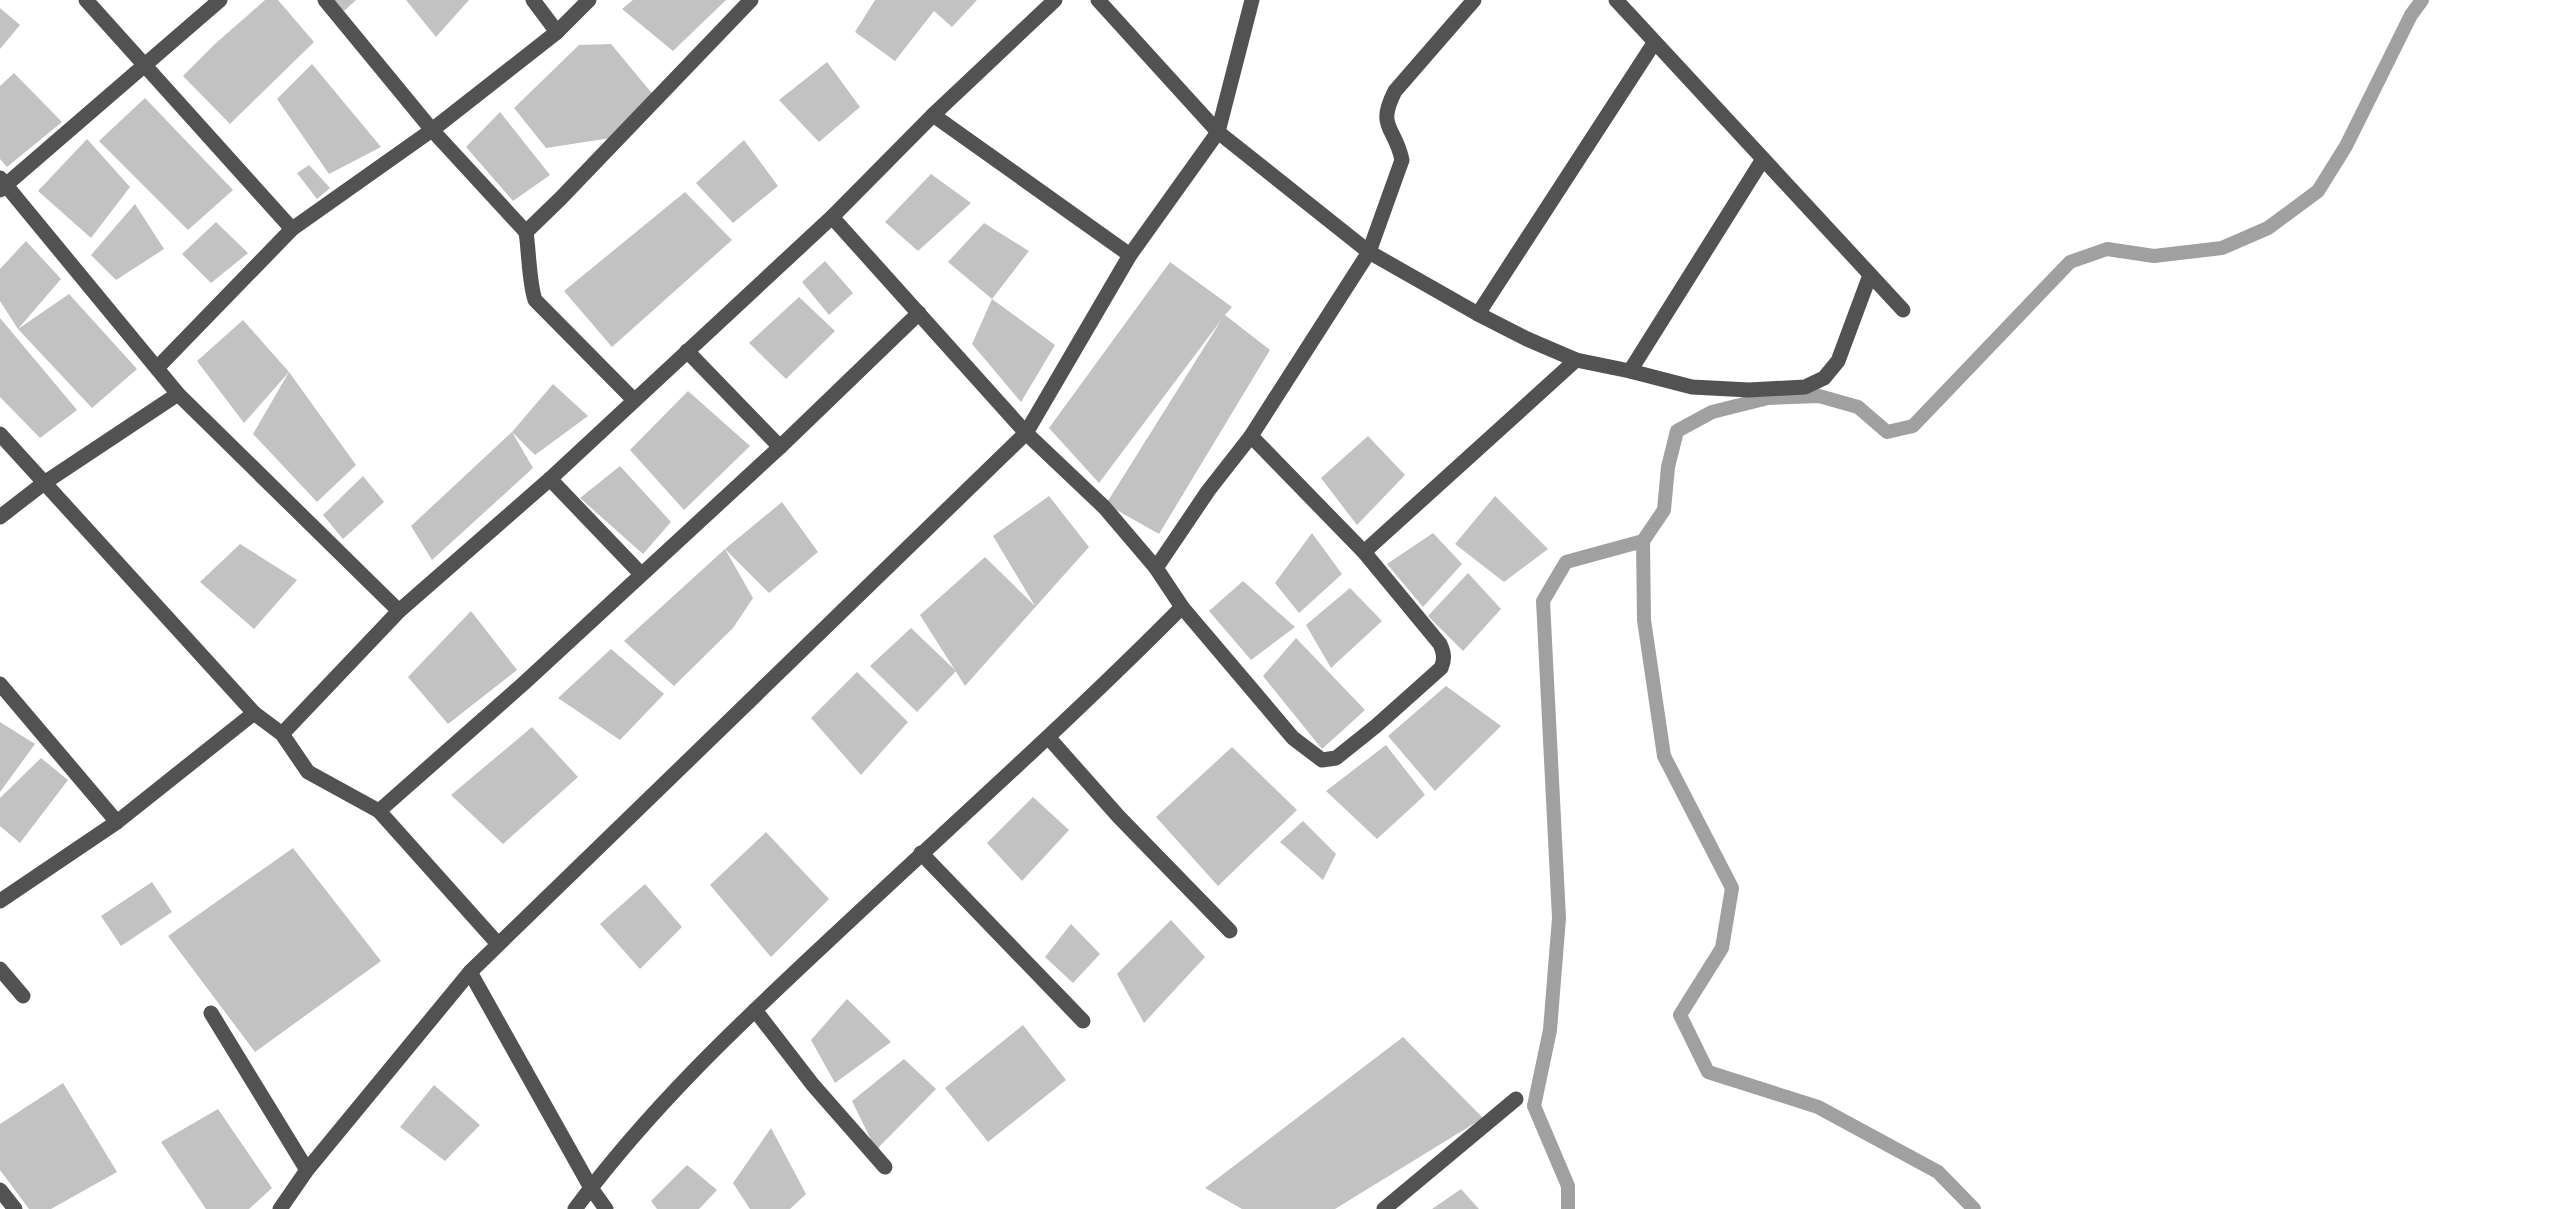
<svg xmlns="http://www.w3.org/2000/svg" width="2574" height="1209" viewBox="0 0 2574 1209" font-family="'Sofia Sans Condensed',sans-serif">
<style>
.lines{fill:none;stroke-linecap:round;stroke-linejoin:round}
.stream{stroke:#a0a0a0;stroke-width:14}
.building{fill:#c2c2c2}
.minor{stroke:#525252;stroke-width:15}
</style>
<rect width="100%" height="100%" fill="#fff"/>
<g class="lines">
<g class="stream">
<path d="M1643,541l1,79 20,136 68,132 -10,60 -42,67 28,57 110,35 120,65 36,37"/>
<path d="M1568,1209v-23l-34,-80 16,-76 9,-112 -16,-317 23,-39 77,-21 21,-31 4,-43 9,-36 35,-19 56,-14 51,-2 39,11 29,25 26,-6 157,-164 37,-13 47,7 68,-8 46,-20 50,-37 28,-45 65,-131 11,-15"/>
</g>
</g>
<g class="building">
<path d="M265,0h13l36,42 -84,82 -47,-48 33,-33z"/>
<path d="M334,0h22l-12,11z"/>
<path d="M406,0h63l-33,37z"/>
<path d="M633,0h93l-53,51 -51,-42z"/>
<path d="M875,0h102l-25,27 -18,-16 -39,50 -40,-29z"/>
<path d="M0,8l20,17 -20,24z"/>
<path d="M611,44l44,53 -44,41 -65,10 -32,-40 65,-63z"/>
<path d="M827,62l33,45 -41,35 -40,-42z"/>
<path d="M312,64l69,83 -52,27 -52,-75z"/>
<path d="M14,73l48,49 -55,45 -7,-8v-73z"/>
<path d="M145,98l88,92 -45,40 -89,-89z"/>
<path d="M500,112l50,63 -37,26 -47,-54z"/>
<path d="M87,139l43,48 -39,51 -53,-47z"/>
<path d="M744,140l34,46 -45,37 -37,-40z"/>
<path d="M309,165l21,23 -13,11 -20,-26z"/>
<path d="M931,174l40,29 -53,48 -33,-29z"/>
<path d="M685,192l47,48 -120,107 -48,-56z"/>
<path d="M135,204l29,45 -48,31 -25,-25z"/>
<path d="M216,222l32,31 -37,30 -29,-29z"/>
<path d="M984,223l45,28 -37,48 63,46 -34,57 -49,-58 20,-45 -44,-37z"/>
<path d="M26,241l35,38 -43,50 51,-35 68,75 -45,39 -74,-79 -18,-28v-32z"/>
<path d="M825,261l28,32 -24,22 -27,-33z"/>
<path d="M1170,262l62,45 -7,8 45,35 -111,184 -53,-30 116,-185 -123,164 -50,-55z"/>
<path d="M799,297l36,34 -49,48 -37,-36z"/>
<path d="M0,318l77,92 -37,28 -40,-41z"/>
<path d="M243,320l46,52 -45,51 -47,-62z"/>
<path d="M289,372l67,93 -39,37 -64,-68z"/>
<path d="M553,384l35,32 -53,39 -23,-23 21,36 -101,92 -21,-34 101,-94z"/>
<path d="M688,391l62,55 -66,64 -54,-60z"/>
<path d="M1368,436l37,39 -48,50 -36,-47z"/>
<path d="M620,466l51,56 -28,32 -63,-56z"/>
<path d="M363,476l21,26 -41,37 -20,-24z"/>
<path d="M1049,496l40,51 -124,139 -45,-71 65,-58 50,49 -42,-70z"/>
<path d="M1495,496l53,53 -44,33 -49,-38z"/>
<path d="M782,502l36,50 -49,41 -44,-44z"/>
<path d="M1312,533l30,41 -43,39 -24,-30z"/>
<path d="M1433,533l29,31 -39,43 -36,-43z"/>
<path d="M240,544l57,36 -43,49 -54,-47z"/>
<path d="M725,549l28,49 -20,30 -59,58 -50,-45z"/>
<path d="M1468,573l33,36 -38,42 -35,-35z"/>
<path d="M1243,581l52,46 -44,33 -42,-49z"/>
<path d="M1350,588l32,33 -51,47 -25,-43z"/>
<path d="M471,611l46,59 -69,54 -40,-47z"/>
<path d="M911,628l45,43 -39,41 -47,-46z"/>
<path d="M1296,638l69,72 -43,39 -59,-73z"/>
<path d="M611,649l53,45 -44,46 -62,-42z"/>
<path d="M857,672l51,50 -47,53 -50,-57z"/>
<path d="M1446,686l55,40 -66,65 -47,-55z"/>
<path d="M0,722l35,22 -35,48z"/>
<path d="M532,727l46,50 -75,67 -52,-49z"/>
<path d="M1386,745l39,50 -48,44 -51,-48z"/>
<path d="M1232,747l65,63 -79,76 -62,-69z"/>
<path d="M41,758l27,22 -48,63 -20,-17v-28z"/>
<path d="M1033,797l36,33 -47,51 -35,-38z"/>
<path d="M1303,821l33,33 -13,26 -43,-38z"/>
<path d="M766,832l63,67 -58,58 -61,-72z"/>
<path d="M293,848l88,113 -126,91 -87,-116z"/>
<path d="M152,882l20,30 -51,34 -20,-30z"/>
<path d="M645,884l37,43 -42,42 -40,-45z"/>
<path d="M1171,920l34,37 -61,66 -27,-49z"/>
<path d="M1071,924l29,30 -27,29 -28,-26z"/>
<path d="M847,999l44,43 -56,41 -24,-43z"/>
<path d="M1023,1025l43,55 -78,62 -43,-54z"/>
<path d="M1403,1037l80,81 -148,91h-93l-37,-21z"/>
<path d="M904,1059l32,30 -60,61 -24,-49z"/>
<path d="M63,1083l54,89 -66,37h-22l-29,-39v-46z"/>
<path d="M434,1085l46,40 -35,36 -45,-34z"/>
<path d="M218,1109l54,79 -23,21h-43l-45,-67z"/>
<path d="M771,1128l35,66 -16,15h-40l-17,-26z"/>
<path d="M687,1165l30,25 -18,19h-42l-6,-8z"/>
<path d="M1461,1189l18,20h-47z"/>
</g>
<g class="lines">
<g class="minor">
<path d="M86,0l206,229"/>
<path d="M533,0l24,32 -125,98 94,102 35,-34 190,-198"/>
<path d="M1098,0l120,132 151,120 109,62 49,25 49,21 54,11 62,16 57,3 56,-3 19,-9 14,-17 32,-86"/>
<path d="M1616,0l287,310"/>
<path d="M557,32l32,-32"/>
<path d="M933,115l197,140"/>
<path d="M0,178l178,216 221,217"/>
<path d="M0,190l220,-190"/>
<path d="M832,217l194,216 78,74 52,61 26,39 111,131 29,22 14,-2 40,-32 65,-58c4,-9 3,-15 -1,-24l-76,-92 -113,-116 118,-184 33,-92c-7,-34 -26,-32 -7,-69l79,-91"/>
<path d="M526,232c3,20 3,50 9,68l99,100"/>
<path d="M1478,314l176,-271"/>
<path d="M687,351l93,96"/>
<path d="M158,367l134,-138 140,-99 -107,-130"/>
<path d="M1630,371l133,-212"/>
<path d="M0,434l254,279 28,21 26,38 71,39"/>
<path d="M550,479l91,95"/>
<path d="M0,517l44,-34 134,-89"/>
<path d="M1364,552l212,-192"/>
<path d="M1156,568l52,-77 43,-55"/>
<path d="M0,684l117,138"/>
<path d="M282,734l117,-123 151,-132 282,-262 101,-102 122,-115"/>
<path d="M1048,737l71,80 111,114"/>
<path d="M921,853l162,168"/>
<path d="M0,901l117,-79 137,-109"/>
<path d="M498,944l-119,-133 144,-127 257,-237 139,-134"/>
<path d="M0,969l23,27"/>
<path d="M470,972l121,216 15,21"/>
<path d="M755,1010l58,75 72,82"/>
<path d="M211,1013l96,157"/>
<path d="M0,1190l15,19"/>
<path d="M280,1209l27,-39 163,-198 556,-539 104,-178 88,-123 34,-132"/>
<path d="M575,1209c74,-100 161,-182 251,-266 119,-112 241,-220 356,-336"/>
<path d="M1384,1209l132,-110"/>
</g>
</g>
</svg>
